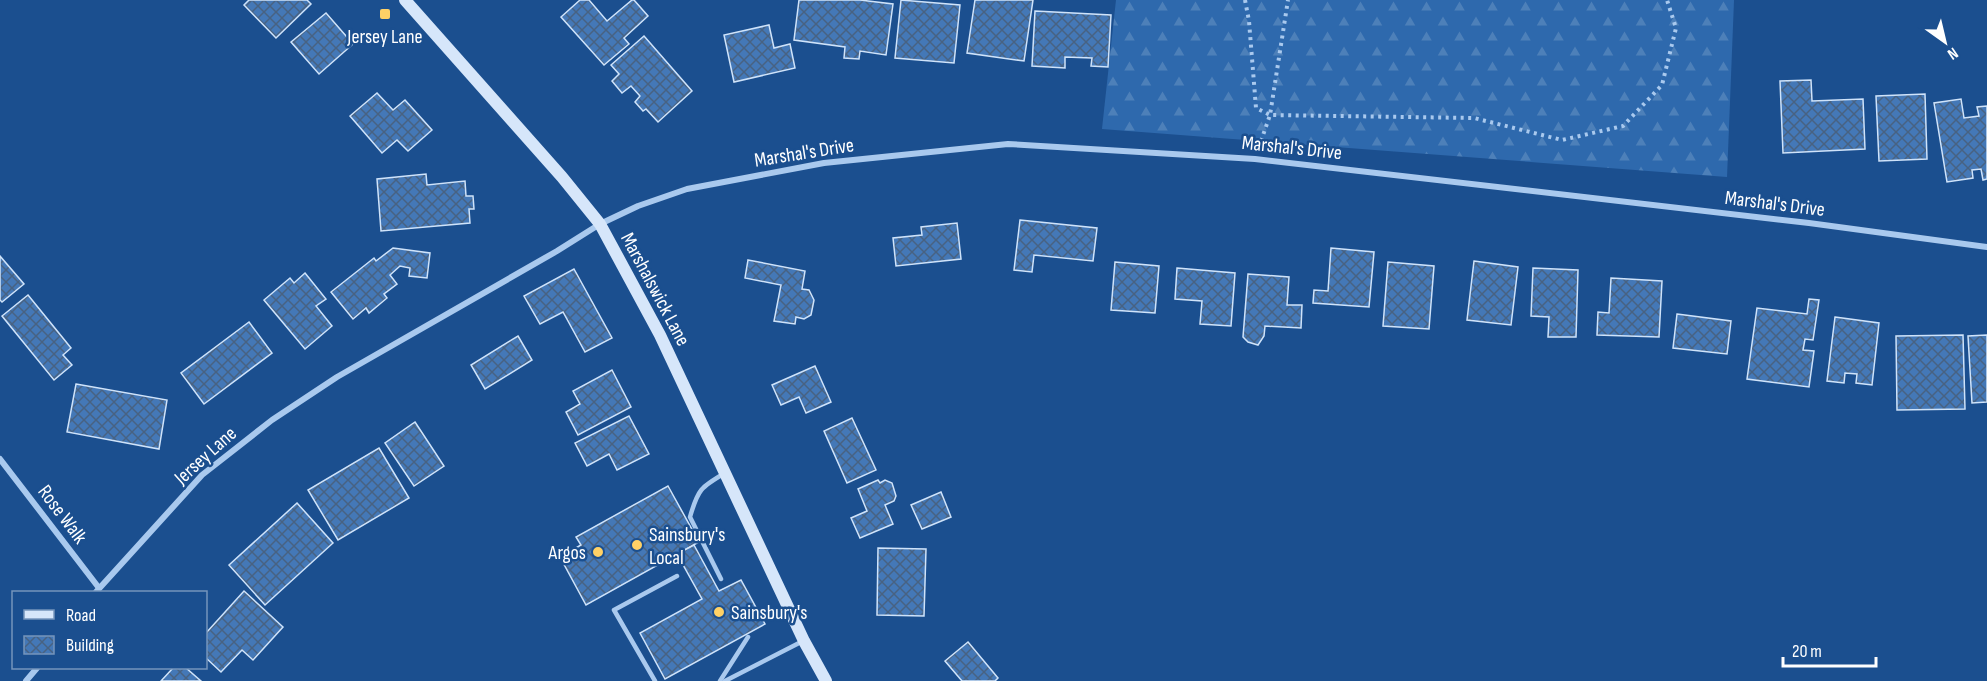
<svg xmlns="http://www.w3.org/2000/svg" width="1987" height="681" viewBox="0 0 1987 681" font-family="'Sofia Sans Condensed',sans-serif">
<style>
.forest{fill:url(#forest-firs)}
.building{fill:url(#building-cross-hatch);stroke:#cfe3fa;stroke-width:1.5}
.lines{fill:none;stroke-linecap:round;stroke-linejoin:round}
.path{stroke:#a9c9ee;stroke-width:4;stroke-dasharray:3 4.5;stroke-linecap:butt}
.lane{stroke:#a9c9ee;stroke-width:4.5}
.street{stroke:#a9c9ee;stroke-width:6}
.secondary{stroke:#d6e6fa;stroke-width:12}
.poi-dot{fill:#ffd166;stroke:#1b4f8f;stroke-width:2}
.labels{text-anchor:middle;stroke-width:5;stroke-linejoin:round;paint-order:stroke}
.poi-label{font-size:20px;fill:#fff;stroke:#1b4f8f;text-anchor:start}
.street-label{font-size:20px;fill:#fff;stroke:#1b4f8f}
</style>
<defs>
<pattern id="forest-firs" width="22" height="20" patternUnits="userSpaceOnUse" patternTransform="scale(1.5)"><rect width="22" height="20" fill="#2e69ad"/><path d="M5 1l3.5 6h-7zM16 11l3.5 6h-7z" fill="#4d80b9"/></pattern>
<pattern id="building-cross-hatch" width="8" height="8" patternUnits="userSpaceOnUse" patternTransform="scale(1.5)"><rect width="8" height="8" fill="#4478b7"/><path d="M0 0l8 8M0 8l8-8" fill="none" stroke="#486282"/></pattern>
</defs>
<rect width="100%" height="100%" fill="#1b4f8f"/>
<path class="forest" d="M1116,0h618l-7,177 -625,-48z"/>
<g class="building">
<path d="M249,0h58l4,4 -35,34 -32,-33z"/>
<path d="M580,0h9l18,21 25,-21h2l14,16 -24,22 5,6 -25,21 -43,-48z"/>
<path d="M799,0h61l33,4 -7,51 -26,-4 -1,8 -15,-1 1,-11 -51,-7z"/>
<path d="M901,0l59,5 -6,58 -59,-5z"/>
<path d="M975,0h58l-9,61 -57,-8z"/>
<path d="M1035,11l76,4 -3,52 -17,-1 1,-8 -27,-1v11l-33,-2z"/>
<path d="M326,13l27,31 -34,30 -28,-32z"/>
<path d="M769,25l5,23 16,-4 5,24 -61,14 -10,-47z"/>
<path d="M644,36l48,55 -34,31 -12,-13 -3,2 -8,-9 5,-6 -9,-10 -9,7 -10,-12 7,-7 -8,-9z"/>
<path d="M1811,80l1,21 51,-2 2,50 -82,4 -3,-72z"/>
<path d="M377,93l16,17 12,-10 27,30 -24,21 -11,-11 -15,13 -32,-37z"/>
<path d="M1925,94l2,65 -48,2 -3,-65z"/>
<path d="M1961,99l3,19 15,-2 -2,-9 10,-1v73l-4,1 -2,-11 -9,1 1,8 -26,4 -13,-79z"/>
<path d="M426,174l1,11 38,-4 1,15h7l1,13h-5l1,14 -89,8 -4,-52z"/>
<path d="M1020,220l77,8 -4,33 -59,-6 -2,17 -18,-2z"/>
<path d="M957,223l4,36 -65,7 -3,-28 29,-3 -1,-8z"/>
<path d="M393,248l37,5 -3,25 -18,-2 1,-8 -10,-2 -10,9 7,9 -13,10 3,4 -18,15 -3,-5 -13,11 -22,-27 43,-34 2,3z"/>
<path d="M1331,248l43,4 -5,55 -56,-4 1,-13 14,1z"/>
<path d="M0,256l24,28 -22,18 -2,-2z"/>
<path d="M748,260l57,11 -3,18 7,1 5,10 -3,15 -7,4 -8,-2 -1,7 -21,-3 7,-36 -36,-7z"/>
<path d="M1474,261l44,6 -7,58 -44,-5z"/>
<path d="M1115,262l44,4 -4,47 -44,-3z"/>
<path d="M1388,262l46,4 -5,63 -46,-3z"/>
<path d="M1177,268l58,5 -4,53 -31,-2 2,-23 -27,-2z"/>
<path d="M1533,268l45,2 -2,67h-28l1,-20 -18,-1z"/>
<path d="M574,269l38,69 -27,14 -22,-40 -23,12 -16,-28z"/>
<path d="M305,273l21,26 -10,7 16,20 -27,23 -41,-49 26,-22 4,5z"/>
<path d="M1248,274l41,3 -2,28h15l-1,23 -36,-2 -1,10 -6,9 -10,-3 -5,-5z"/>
<path d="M1611,278l51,3 -3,56 -62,-2 1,-23 11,1z"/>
<path d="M28,295l43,53 -8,7 9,10 -18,15 -52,-64z"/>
<path d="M1809,299l10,1 -6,40 -8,-1 -2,11 11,1 -5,36 -62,-8 10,-71 50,6z"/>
<path d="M1677,314l54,7 -4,33 -54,-6z"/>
<path d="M1835,317l44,6 -7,62 -16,-2 1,-9 -12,-1 -1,10 -17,-2z"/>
<path d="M249,322l23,31 -68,51 -23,-31z"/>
<path d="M1963,335l2,74 -68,1 -1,-74z"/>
<path d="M1987,335v67l-15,1 -4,-67z"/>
<path d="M518,336l14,24 -47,29 -14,-24z"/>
<path d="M815,366l16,36 -25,11 -7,-16 -18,8 -9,-20z"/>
<path d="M612,370l19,37 -53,28 -12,-23 14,-8 -7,-13z"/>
<path d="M76,384l91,16 -8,49 -92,-17z"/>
<path d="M629,416l20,38 -32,16 -8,-16 -22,12 -12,-23z"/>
<path d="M852,418l24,52 -29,13 -23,-52z"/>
<path d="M415,422l29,44 -30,20 -29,-43z"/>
<path d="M379,448l30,50 -71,42 -30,-50z"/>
<path d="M878,480l2,3 5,-3 7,3 4,13 -2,5 -9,4 8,19 -33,14 -9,-20 16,-7 -9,-22z"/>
<path d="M668,486l31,56 -113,63 -26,-48 21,-12 -5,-8z"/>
<path d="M941,492l10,25 -29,12 -11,-24z"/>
<path d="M297,503l36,40 -68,62 -36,-40z"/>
<path d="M694,545l25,46 22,-11 24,44 -100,55 -25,-46 62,-34 -25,-45z"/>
<path d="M878,548l48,1 -2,67 -47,-1z"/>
<path d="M244,591l39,36 -30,33 -11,-10 -21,22 -15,-14v-25z"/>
<path d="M968,642l30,36 -3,3h-33l-17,-20z"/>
<path d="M173,668h13l15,13h-40z"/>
</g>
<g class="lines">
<g class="path">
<path d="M1245,0l4,21 7,87 14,7 204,3 88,22 61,-14 39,-41 14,-57 -9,-28"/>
<path d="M1261,141l9,-26 18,-115"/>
</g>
<g class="lane">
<path d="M721,579l-31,-62c8,-28 11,-30 35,-44"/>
<path d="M655,681l-41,-71 63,-34"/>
<path d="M720,681l28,-44"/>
<path d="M725,681l76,-39"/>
</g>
<g class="street">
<path d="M0,459l99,129"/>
<path d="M96,592l106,-117 70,-55 65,-43 220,-126 43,-27 38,-18 49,-17 137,-26 184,-19 247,15 554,64 178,24"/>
<path d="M26,681l11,-13"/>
</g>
<path class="secondary" d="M405,0l157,177 38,47 60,111 144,306 22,40"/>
</g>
<g class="poi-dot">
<rect x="379" y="8" width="12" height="12" rx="3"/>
<circle cx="637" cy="545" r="6"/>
<circle cx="598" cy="552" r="6"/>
<circle cx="719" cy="612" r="6"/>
</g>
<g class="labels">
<g class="poi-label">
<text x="385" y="43" text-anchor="middle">Jersey Lane</text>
<text x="649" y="541">Sainsbury's<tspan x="649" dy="23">Local</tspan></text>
<text x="586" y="559" text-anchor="end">Argos</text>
<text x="731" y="619">Sainsbury's</text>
</g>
<g class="street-label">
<text transform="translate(1292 147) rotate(6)" y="7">Marshal's Drive</text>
<text transform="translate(804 152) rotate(-9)" y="7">Marshal's Drive</text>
<text transform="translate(1775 203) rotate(7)" y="7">Marshal's Drive</text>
<text transform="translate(656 289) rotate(62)" y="7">Marshalswick Lane</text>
<text transform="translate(205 455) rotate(-42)" y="7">Jersey Lane</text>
<text transform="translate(63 514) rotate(53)" y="7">Rose Walk</text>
</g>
</g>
<rect x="12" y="591" width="195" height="78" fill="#1b4f8f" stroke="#7695bc" stroke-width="1.5"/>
<rect x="24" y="610" width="30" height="9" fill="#d6e6fa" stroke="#7695bc" stroke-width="1.5"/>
<text x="66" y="621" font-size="18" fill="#ffffff">Road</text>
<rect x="24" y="636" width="30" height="18" fill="url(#building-cross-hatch)" stroke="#7695bc" stroke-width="1.5"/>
<text x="66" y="651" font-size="18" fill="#ffffff">Building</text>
<g transform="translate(1945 42) rotate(146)" stroke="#1b4f8f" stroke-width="4.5" paint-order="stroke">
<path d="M0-4.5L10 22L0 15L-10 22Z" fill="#ffffff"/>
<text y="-9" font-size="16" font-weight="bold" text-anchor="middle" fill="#ffffff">N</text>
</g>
<path d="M1783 657v9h93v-9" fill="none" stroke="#ffffff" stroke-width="3"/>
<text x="1792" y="657" font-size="18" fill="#ffffff" stroke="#1b4f8f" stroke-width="4.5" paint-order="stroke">20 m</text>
</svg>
